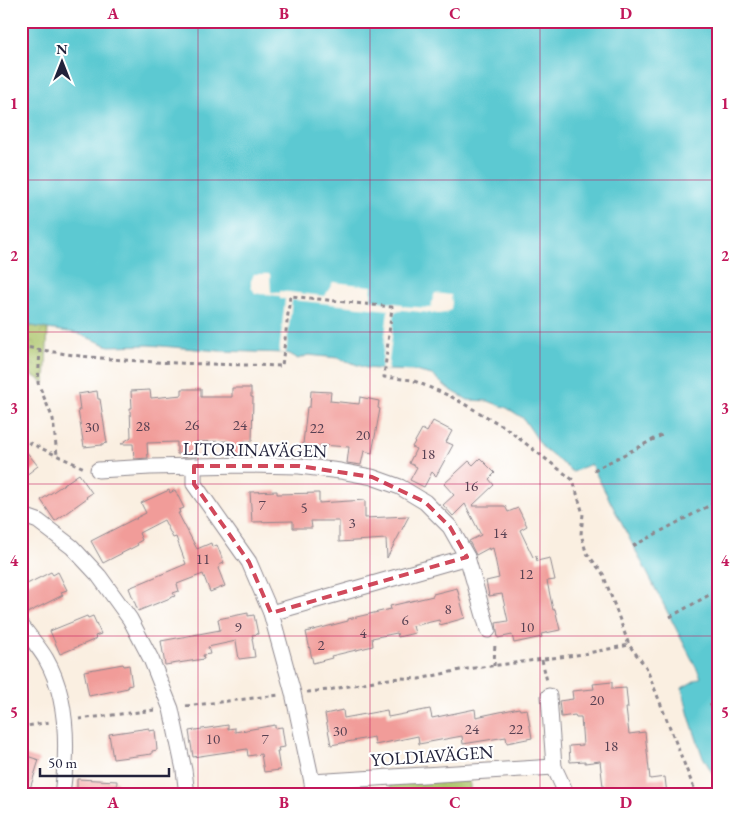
<svg xmlns="http://www.w3.org/2000/svg" width="739" height="816" viewBox="0 0 739 816" font-family="'EB Garamond',serif">
<style>
.park{fill:url(#park-crowns);stroke:#677352}
.water{fill:#5cc9d2;stroke:#3f7686}
.pier{fill:#faefe1}
.building{fill:#f19c99}
.lines{fill:none;stroke-linecap:round;stroke-linejoin:round}
.minor-casing{stroke:#8e888e;stroke-width:17}
.path{stroke:#8e888e;stroke-width:3;stroke-dasharray:4 4;stroke-linecap:butt}
.minor{stroke:#fff;stroke-width:15}
.marked{fill:none;stroke:#d1495b;stroke-width:4;stroke-dasharray:10 6;stroke-linejoin:round}
.grid{fill:none;stroke:#c2185b;stroke-width:1;stroke-opacity:0.55}
.labels{text-anchor:middle;stroke-width:4.5;stroke-linejoin:round;paint-order:stroke}
.number-label{font-size:15px;fill:#564052}
.street-label{font-size:18px;fill:#22223b;stroke:#fff}
.neatline{fill:none;stroke:#c2185b;stroke-width:2}
.grid-label{font-size:16px;text-anchor:middle;font-weight:bold;fill:#c2185b}
</style>
<defs>
<pattern id="park-crowns" width="20" height="18" patternUnits="userSpaceOnUse" patternTransform="scale(1.25)"><rect width="20" height="18" fill="#acc469"/><path d="M2 6a3 3 0 1 1 6 0M12 15a3 3 0 1 1 6 0" fill="none" stroke="#94a85c"/></pattern>
</defs>
<rect width="100%" height="100%" fill="#fff"/>
<filter id="ink" filterUnits="userSpaceOnUse"><feTurbulence type="fractalNoise" baseFrequency=".02" numOctaves="2"/><feDisplacementMap in="SourceGraphic" scale="10" xChannelSelector="R" yChannelSelector="G"/><feConvolveMatrix kernelMatrix="1 2 1 2 8 2 1 2 1" color-interpolation-filters="sRGB"/></filter>
<filter id="wash" filterUnits="userSpaceOnUse"><feTurbulence type="fractalNoise" baseFrequency=".0096" numOctaves="4" result="noise"/><feDisplacementMap in="SourceGraphic" scale="20" xChannelSelector="R" yChannelSelector="G"/><feGaussianBlur stdDeviation="1.12" result="paint"/><feColorMatrix in="noise" values="0 0 0 0 0 0 0 0 0 0 0 0 0 0 0 0 0 1.4 0 .05"/><feComposite in="paint" operator="in"/></filter>
<g filter="url(#wash)">
<rect width="100%" height="100%" fill="#faefe1"/>
<g class="park">
<path d="M32,326l16,3 -3,54 -18,-11 -4,-12h-2v-33z"/>
<path d="M470,779v16h-80v-11z"/>
</g>
<path class="water" d="M21,21h697v762l-16,-28 -13,-39 -7,-28 19,-11 -107,-207 -3,-6 -18,8 -29,-23 -21,-31 -16,-10 -19,-7 -20,-1 -19,-11 -17,-14 -17,-4 -27,-1 -22,-2 -28,-10 -30,-3 -10,4 -8,-5 -4,-1 -66,-2 -71,-6 -40,1 -33,-13 -28,-4 -16,-3 -11,1z"/>
<path class="pier" d="M254,274h16l1,18 9,1v-2l45,5 8,-14 39,4 -1,14 31,4v2l29,2 1,-7 3,-8 16,2 1,8 -1,6 -5,4 -7,1 -37,-4 -1,1h-6l-7,59h-7l7,-60 -96,-10 -6,53h-7l6,-54h-5v-3l-20,-2 -5,-1 -4,-6v-6z"/>
<g id="blocks">
<g class="building">
<path d="M232,388h19v9h2l-1,44h-8l-1,15h-15v-15l-32,1v15h-15v-3h-4v-12l-30,1 1,15 -14,1 -1,-15h-12l10,-7 -1,-29h2l-1,-17 19,-1 1,8 31,-3v-6h19v8h31z"/>
<path d="M97,391l1,8h2l7,44 -5,1v1l-18,2 -6,-37h2l-2,-16z"/>
<path d="M311,391l20,1 -1,9 29,3 1,-7 19,4 -1,7 2,1 -8,44 -8,-2 -3,14 -14,-2 2,-16 -29,-2 -1,14 -16,-2 2,-13h-2l4,-37h3z"/>
<path d="M433,421l19,10 -6,11 7,3 -17,31 -4,-4 -8,15 -14,-7 7,-13 -8,-4 7,-14 -4,-2 10,-18 5,3z"/>
<path d="M21,445l17,21 -17,13z"/>
<path d="M480,458l15,15 -6,6 5,6 -22,21h33l3,6 10,-4 9,18 -7,4 13,27 3,-1 1,5 13,-3 5,22 -8,1 6,29 2,-1 5,21 -19,4 1,3 -28,6 -2,-8 -14,3 -2,-15 12,-2 -6,-27 -13,2 -3,-15 13,-3 -6,-30 -4,2v-2l-13,7 -7,-14 12,-6 -16,-31 -12,12 -10,-11 11,-10 -10,-11 25,-23 4,4z"/>
<path d="M79,474l13,19 -6,4 1,1 -32,23 -14,-21z"/>
<path d="M169,490l1,3 5,-3 9,18 -5,2 1,3h-2l19,36 14,-6 1,4 5,-2 7,18 -5,2 1,2 -2,1 7,18 -15,6 -7,-18 -26,10 2,7 -6,2 2,3 -37,15 -9,-23 57,-24 -10,-27 -3,1 -9,-18 -25,13 3,7 -5,3 1,2 -35,18 -12,-22 43,-22h3l-1,-1 10,-5 -5,-10z"/>
<path d="M277,491v3l42,-1v10l46,-3v18l44,-2 -22,42 -1,-19 -47,3v-21h-28l1,7h-19v-7l-41,1 -2,-30z"/>
<path d="M51,572l2,3 5,-3 9,18 -6,2 2,3 -36,18 -6,-12v-14z"/>
<path d="M457,588l8,30 -25,7 -1,-5 -26,6 2,7 -17,4 -1,-4 -25,5 1,8 -42,10 1,2 -19,5 -7,-31 42,-11v-2l43,-10 -1,-3 43,-10v-2z"/>
<path d="M248,613v3l6,-1 4,19 -6,1 1,3h-1l3,19 -16,2 -3,-18 -28,6 2,7 -7,1 1,4 -39,6 -4,-24 59,-11 -2,-11z"/>
<path d="M87,616l1,2 5,-2 8,18 -6,2 1,3 -36,15 -10,-23z"/>
<path d="M123,664l1,2 5,-1 3,20 -5,1 1,2 -39,8 -5,-25z"/>
<path d="M612,682v7l14,-1 2,20h-2l3,26 16,-2 5,47 15,-2 2,18h-63l-4,-34 -15,2v-2l-15,1 -1,-16 14,-1 -2,-28h-5l-1,-2 -14,2 -2,-16 14,-2 -1,-8 22,-2 -1,-5z"/>
<path d="M519,708l1,2 7,-1 5,29 -25,5 -1,-6 -43,7 -1,-8 -43,8 -1,-8 -43,9 -1,-8 -43,8 -6,-31 18,-4 1,8 43,-8 1,7 42,-8 2,9 43,-9 1,8z"/>
<path d="M228,725v4l7,-1v4l40,-7v3l7,-1 3,20 -7,1 1,3h-2l3,19 -16,2 -3,-18 -13,2 -1,-7 -54,8 -4,-26z"/>
<path d="M149,728v3l6,-1 2,20 -5,1v3l-39,5 -4,-25z"/>
<path d="M21,754l18,6 -11,35h-7z"/>
<path d="M77,779l40,2 -1,14h-39z"/>
</g>
</g>
</g>
<g filter="url(#ink)">
<use href="#blocks" fill-opacity="0" stroke="#8e888e" stroke-width="1"/>
<g class="lines">
<g class="minor-casing">
<g id="minor">
<path d="M194,466v18l55,78 22,51 22,80 19,89 1,13"/>
<path d="M98,470l52,-3 95,-2 54,1 41,5 32,6 28,10 25,15 25,25 17,30 21,73"/>
<path d="M21,515l17,6 34,26 27,29 31,43 21,40 20,50 13,61 3,25"/>
<path d="M271,613l196,-56"/>
<path d="M21,625c8,11 18,22 25,34 23,40 22,92 16,136"/>
<path d="M549,696l5,71 13,28"/>
<path d="M312,782l242,-15"/>
</g>
</g>
<g class="path">
<path d="M21,346c27,5 53,10 80,12 60,6 121,6 181,8l8,-70 102,11 -8,70 28,3 38,16 53,30 70,54 10,34 -2,20 5,18 17,22 26,71 17,22 47,119 6,9"/>
<path d="M40,349l-2,34 15,36 4,36"/>
<path d="M21,439l63,29"/>
<path d="M594,470l70,-36"/>
<path d="M633,546l85,-45"/>
<path d="M670,617l48,-27"/>
<path d="M542,660l5,21"/>
<path d="M494,666l1,-24"/>
<path d="M307,692l22,-2 50,-10 22,-2 18,1 41,-9 123,-16 46,-9"/>
<path d="M710,704l8,12"/>
<path d="M186,706l93,-11"/>
<path d="M79,719l76,-9"/>
<path d="M21,727l29,-5"/>
</g>
<use href="#minor" class="minor"/>
</g>
</g>
<path class="marked" d="M194,466h105l73,11 53,25 25,25 17,30 -196,56 -22,-51 -55,-78z"/>
<path class="grid" d="M198,21v774M370,21v774M540,21v774M21,180h697M21,332h697M21,484h697M21,636h697"/>
<g class="labels">
<g class="number-label">
<text x="192" y="430">26</text>
<text x="240" y="430">24</text>
<text x="143" y="431">28</text>
<text x="92" y="432">30</text>
<text x="317" y="433">22</text>
<text x="363" y="440">20</text>
<text x="428" y="459">18</text>
<text x="471" y="491">16</text>
<text x="262" y="510">7</text>
<text x="304" y="513">5</text>
<text x="352" y="528">3</text>
<text x="500" y="538">14</text>
<text x="203" y="564">11</text>
<text x="526" y="579">12</text>
<text x="448" y="614">8</text>
<text x="405" y="625">6</text>
<text x="238" y="632">9</text>
<text x="527" y="632">10</text>
<text x="363" y="638">4</text>
<text x="321" y="650">2</text>
<text x="597" y="705">20</text>
<text x="472" y="734">24</text>
<text x="516" y="734">22</text>
<text x="340" y="736">30</text>
<text x="213" y="744">10</text>
<text x="265" y="744">7</text>
<text x="611" y="751">18</text>
</g>
<g class="street-label">
<text transform="translate(255 450) rotate(1)" y="6">LITORINAVÄGEN</text>
<text transform="translate(432 756) rotate(-4)" y="6">YOLDIAVÄGEN</text>
</g>
</g>
<rect width="739" height="816" fill="none" stroke="#fff" stroke-width="55"/>
<g transform="translate(62 62)" stroke="#ffffff" stroke-width="4" paint-order="stroke">
<path d="M0-4L9 19L0 12L-9 19Z" fill="#22223b"/>
<text y="-8" font-size="14" font-weight="bold" text-anchor="middle" fill="#22223b">N</text>
</g>
<path d="M40 768v8h129v-8" fill="none" stroke="#22223b" stroke-width="2.5"/>
<text x="48" y="768" font-size="15" fill="#22223b" stroke="#ffffff" stroke-width="4" paint-order="stroke">50 m</text>
<rect x="28" y="28" width="684" height="760" class="neatline"/>
<g class="grid-label">
<text x="113" y="19">A</text>
<text x="284" y="19">B</text>
<text x="455" y="19">C</text>
<text x="626" y="19">D</text>
<text x="14" y="109">1</text>
<text x="725" y="109">1</text>
<text x="14" y="261">2</text>
<text x="725" y="261">2</text>
<text x="14" y="414">3</text>
<text x="725" y="414">3</text>
<text x="14" y="566">4</text>
<text x="725" y="566">4</text>
<text x="14" y="718">5</text>
<text x="725" y="718">5</text>
<text x="113" y="808">A</text>
<text x="284" y="808">B</text>
<text x="455" y="808">C</text>
<text x="626" y="808">D</text>
</g>
</svg>
